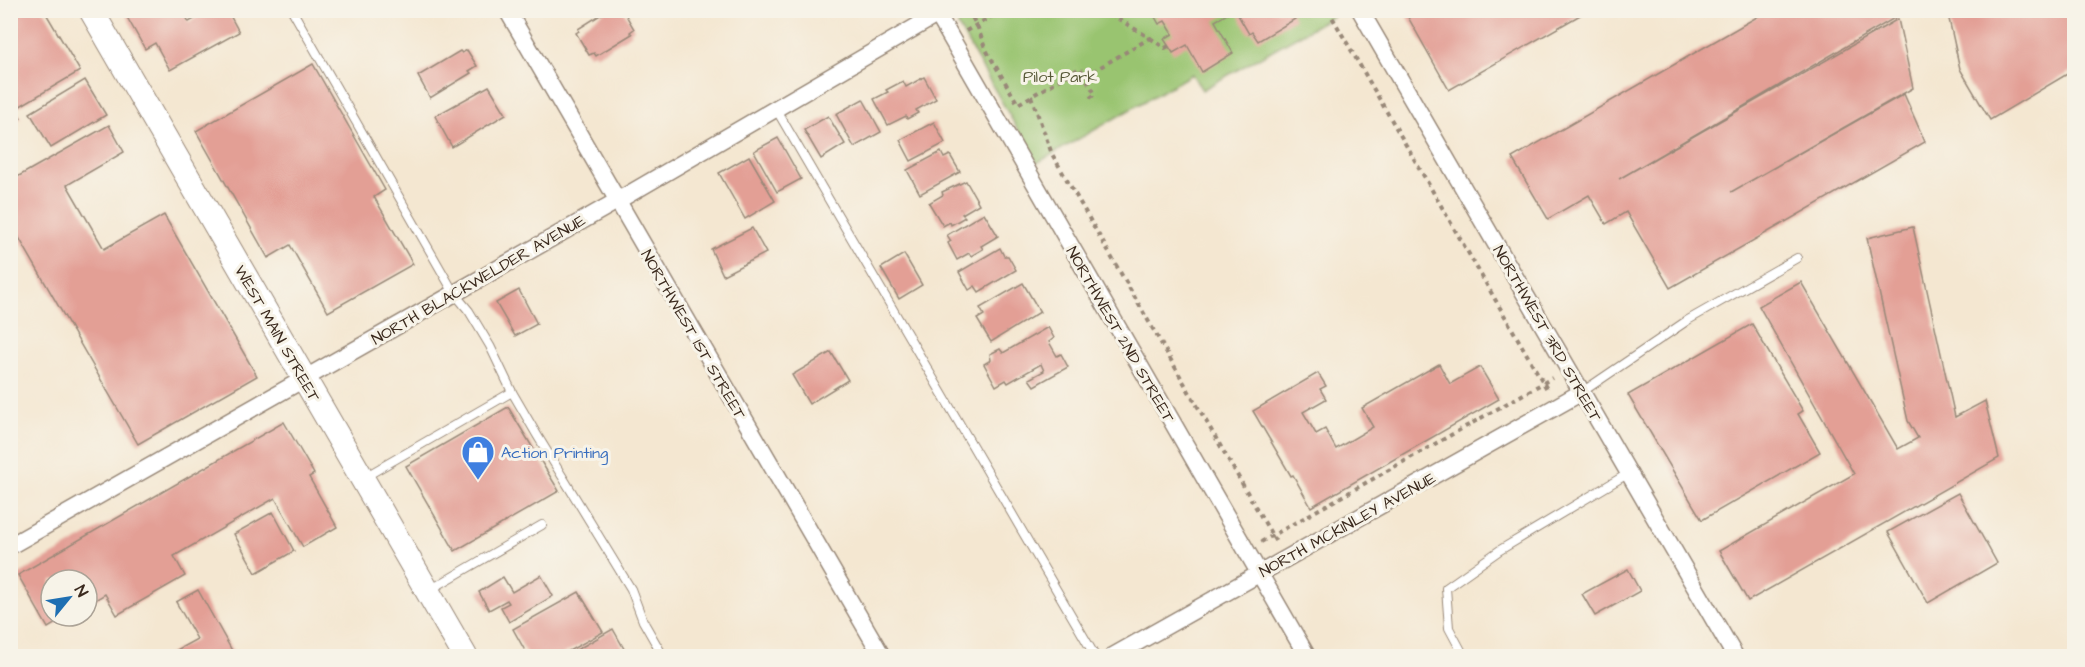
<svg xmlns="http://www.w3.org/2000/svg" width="2085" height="667" viewBox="0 0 2085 667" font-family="'Architects Daughter',sans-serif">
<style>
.green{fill:#99c470;stroke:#6a7747;stroke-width:1.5}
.building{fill:#e39f95}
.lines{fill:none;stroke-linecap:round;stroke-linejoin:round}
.service-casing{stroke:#988878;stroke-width:10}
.minor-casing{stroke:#988878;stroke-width:19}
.secondary-casing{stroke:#988878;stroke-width:26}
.path{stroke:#988878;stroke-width:4;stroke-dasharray:4.5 4.5;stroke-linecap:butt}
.service{stroke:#fff;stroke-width:8}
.minor{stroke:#fff;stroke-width:16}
.secondary{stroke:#fff;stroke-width:24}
.labels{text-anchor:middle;stroke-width:6;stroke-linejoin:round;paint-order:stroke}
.park-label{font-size:16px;fill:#575837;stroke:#f7f3e8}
.street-label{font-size:16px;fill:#3b2a1e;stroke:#f7f3e8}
.shop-label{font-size:16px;fill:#366cbe;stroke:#f7f3e8;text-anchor:start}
</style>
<rect width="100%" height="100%" fill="#f7f3e8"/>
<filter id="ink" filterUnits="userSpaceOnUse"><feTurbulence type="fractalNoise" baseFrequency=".0167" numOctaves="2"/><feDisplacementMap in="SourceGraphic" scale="12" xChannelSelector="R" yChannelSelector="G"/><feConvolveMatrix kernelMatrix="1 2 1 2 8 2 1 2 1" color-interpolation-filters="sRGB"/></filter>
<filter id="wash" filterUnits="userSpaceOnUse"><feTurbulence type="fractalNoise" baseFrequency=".008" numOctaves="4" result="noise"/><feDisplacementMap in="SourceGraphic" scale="24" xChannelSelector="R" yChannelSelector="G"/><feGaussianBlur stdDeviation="1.35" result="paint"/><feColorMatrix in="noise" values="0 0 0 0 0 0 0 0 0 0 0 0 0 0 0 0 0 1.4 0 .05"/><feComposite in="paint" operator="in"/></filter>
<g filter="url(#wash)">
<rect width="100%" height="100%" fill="#f4e7d1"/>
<path class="green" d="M972,10l370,1 -140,79 -10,-16 -155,89 -79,-137 2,-9z"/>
<g id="blocks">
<g class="building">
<path d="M10,10h34l36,61 -65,38 6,9 -11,6z"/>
<path d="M123,10h71l-9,5 4,7 21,-12h17l12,22 -69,38 -15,-27 -10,6z"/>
<path d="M608,10h15l11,19 -4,3 2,2 -36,22 -2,-3 -5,2 -13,-22 3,-2 -1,-2z"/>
<path d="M1151,10h83l-19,11 18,32 -31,19 -15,-27 -14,8 -9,-14 9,-5 -8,-13 -6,3z"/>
<path d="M1235,10h55l5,9 -37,22 -6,-9 -3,2z"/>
<path d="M1404,10h185l-140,80z"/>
<path d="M1769,10h126l3,6 -279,163 279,-160 15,69 -182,104 173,-98 21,48 -255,146 -44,-76 -20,12 -17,-29 -41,24 -36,-61z"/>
<path d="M1947,10h127v60l-84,50 -30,-51z"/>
<path d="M467,50l10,16 -8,5 2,2 -41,25 -12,-22 42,-25 2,2z"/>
<path d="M313,64l72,126 -11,7 39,67 -85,48 -38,-67 -22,13 -72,-127z"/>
<path d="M924,77l12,22 -20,11 2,3 -11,6 -1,-3 -18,9 -14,-26 14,-7 -2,-2 17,-9 3,6z"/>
<path d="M85,80l21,35 -55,33 -21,-35z"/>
<path d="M489,86l17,28 -54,33 -17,-31z"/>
<path d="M863,99l18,33 -27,15 -18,-33z"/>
<path d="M828,116l17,28 -24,15 -17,-29z"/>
<path d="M934,122l11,21 -34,18 -11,-21z"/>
<path d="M109,125l15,27 -57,33 37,64 60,-34 93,161 -119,68 -128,-222v-41z"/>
<path d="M778,138l23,41 -24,13 -23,-41z"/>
<path d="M941,152l3,6 6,-3 10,17 -40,22 -13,-24z"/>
<path d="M749,156l26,45 -30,18 -26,-46z"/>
<path d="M966,181l13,23 -17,10 3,3 -14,8 -1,-3 -7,4 -14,-23 14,-8 -1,-3z"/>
<path d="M984,213l14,23 -17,10 2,3 -12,7 -2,-3 -12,7 -9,-17 3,-2 -4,-6z"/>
<path d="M1913,227l42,190 30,-16 14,57 -251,143 -29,-50 135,-77 -95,-168 42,-24 97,167 20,-11 -10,-17 -41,-183z"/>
<path d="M752,228l14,25 -43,22 -12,-26z"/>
<path d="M1000,248l4,8h4l8,14 -37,22 -4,-6 -6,4 -10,-18z"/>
<path d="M904,254l18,31 -23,14 -18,-31z"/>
<path d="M1023,283l17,29 -49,30 -14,-23 7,-4 -4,-7z"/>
<path d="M519,290l18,34 -22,12 -19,-33z"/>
<path d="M1752,324l51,87 -5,3 22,38 -118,68 -74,-125z"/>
<path d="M1048,327l6,11 -5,4 8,14 4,-2 7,13 -34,19 -5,-7 15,-8 -3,-7 -33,19 -2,-3 -10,6 -12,-22 7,-4 -1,-6 10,-5 3,4z"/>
<path d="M831,352l17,28 -39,24 -17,-29z"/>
<path d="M1439,364l11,20 30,-17 19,32 -188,108 -18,-32 -2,1 -38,-65 65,-38 8,13 -6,3 6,10 -23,13 13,22 9,-5 11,20 37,-22 -11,-19z"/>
<path d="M508,407l51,84 -104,60 -49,-85z"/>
<path d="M284,422l30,52 -5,3 28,50 -34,20 -28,-49 -101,58 11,20 -68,39 -12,-21 -18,11v-25h-36v36h17l-20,12 -30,-53z"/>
<path d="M1958,493l39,70 -69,40 -40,-71z"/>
<path d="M273,512l21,39 -38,22 -22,-39z"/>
<path d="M1628,569l12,22 -45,25 -13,-22z"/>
<path d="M541,575l12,21 -44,26 -8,-15 8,-4 -2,-3 -18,10 -10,-18 24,-15 9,15z"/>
<path d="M198,590l37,66h-69l31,-17 -21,-37z"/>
<path d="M579,592l24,40 -43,24h-32l-15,-27z"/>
<path d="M613,629l15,27h-62z"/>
</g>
</g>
</g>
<g filter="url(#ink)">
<use href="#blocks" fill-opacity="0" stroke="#988878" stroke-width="1.5"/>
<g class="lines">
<g class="service-casing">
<g id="service">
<path d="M292,10l162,283 15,18 21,35 22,46 25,43 94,154 12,32 20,35"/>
<path d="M776,109l319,547"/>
<path d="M1582,392l106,-72 109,-62"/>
<path d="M363,478l149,-86"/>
<path d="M428,591l114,-66"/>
<path d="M1464,656l-15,-28 -3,-40 54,-38 129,-77"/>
</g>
</g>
<g class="minor-casing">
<g id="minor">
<path d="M507,10l375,646"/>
<path d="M935,10l372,646"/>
<path d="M1360,10l375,646"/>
<path d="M10,546l607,-345 328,-191"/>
<path d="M1113,656l469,-264"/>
</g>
</g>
<g class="secondary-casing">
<path id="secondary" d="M91,10l374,646"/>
</g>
<g class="path">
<path d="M968,10l10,18 7,20 33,56 62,-36 5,8"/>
<path d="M1328,10l220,381"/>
<path d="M966,31l28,-16 9,1"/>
<path d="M1150,38l15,10 4,-2"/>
<path d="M1031,96l21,58 225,390"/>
<path d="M1090,98l5,-4 -10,-18 65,-38 -40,-24"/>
<path d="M1261,542l291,-164"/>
</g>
<use href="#service" class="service"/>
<use href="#minor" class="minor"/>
<use href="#secondary" class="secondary"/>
</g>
</g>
<defs>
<g id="shop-pin" transform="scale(1.725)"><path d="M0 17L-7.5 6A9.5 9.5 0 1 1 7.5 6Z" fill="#3f7fe0" stroke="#f7f3e8"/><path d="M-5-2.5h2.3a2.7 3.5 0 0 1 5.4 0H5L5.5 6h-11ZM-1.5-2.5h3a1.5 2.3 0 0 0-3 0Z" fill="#fff"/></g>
</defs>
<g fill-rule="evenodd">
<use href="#shop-pin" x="478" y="452"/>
</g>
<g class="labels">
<g class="park-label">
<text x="1060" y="82">Pilot Park</text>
</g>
<g class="street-label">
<text transform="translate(478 279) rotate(-30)" y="6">NORTH BLACKWELDER AVENUE</text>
<text transform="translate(278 333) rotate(60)" y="6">WEST MAIN STREET</text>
<text transform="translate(1548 333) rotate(60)" y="6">NORTHWEST 3RD STREET</text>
<text transform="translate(694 334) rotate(60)" y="6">NORTHWEST 1ST STREET</text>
<text transform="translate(1121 334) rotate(60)" y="6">NORTHWEST 2ND STREET</text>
<text transform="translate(1347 524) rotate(-29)" y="6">NORTH MCKINLEY AVENUE</text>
</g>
<g class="shop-label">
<text x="501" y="458">Action Printing</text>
</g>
</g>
<rect width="2085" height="667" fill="none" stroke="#f7f3e8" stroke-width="36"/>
<g transform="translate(69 598) rotate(60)"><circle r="28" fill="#f7f3e8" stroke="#aca397" stroke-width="1.5"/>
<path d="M0-4.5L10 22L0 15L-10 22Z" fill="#1f6fb2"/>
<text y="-9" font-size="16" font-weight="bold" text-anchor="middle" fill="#3b2a1e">N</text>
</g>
</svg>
